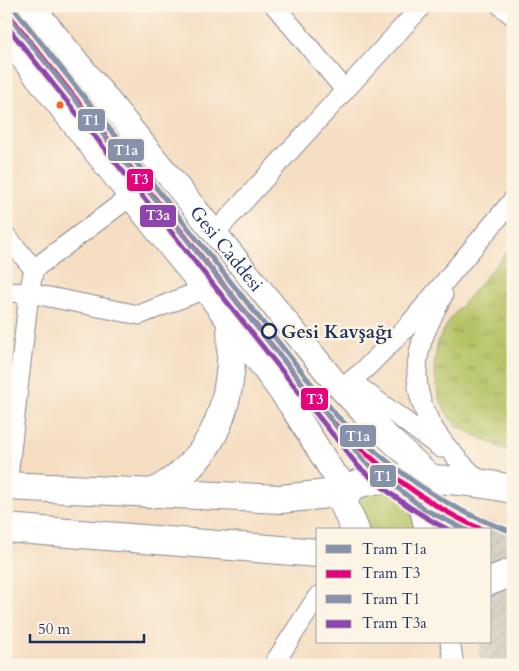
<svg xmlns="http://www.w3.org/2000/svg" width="519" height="671" viewBox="0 0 519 671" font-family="Cardo,serif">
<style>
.industrial{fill:url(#industrial-furrows)}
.grass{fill:#b5c365;stroke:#687962}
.park{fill:url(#park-tufts);stroke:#687962}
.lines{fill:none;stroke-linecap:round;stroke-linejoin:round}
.minor-casing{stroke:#888690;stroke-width:21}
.major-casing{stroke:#888690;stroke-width:26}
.highway-casing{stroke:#888690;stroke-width:30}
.minor{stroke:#fff;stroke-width:19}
.major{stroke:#fff;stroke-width:24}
.highway{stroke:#fff;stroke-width:28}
.tram-1-casing{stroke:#fcf5e5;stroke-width:9}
.tram-2-casing{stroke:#fcf5e5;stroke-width:9}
.tram-3-casing{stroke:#fcf5e5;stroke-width:9}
.tram-4-casing{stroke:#fcf5e5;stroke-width:9}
.tram-1{stroke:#8592aa;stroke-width:5}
.tram-2{stroke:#e5007d;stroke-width:5}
.tram-3{stroke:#8592aa;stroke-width:5}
.tram-4{stroke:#8e44ad;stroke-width:5}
.bus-dot{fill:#f26522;stroke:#fcf5e5;stroke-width:2}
.stop-dot{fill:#fcf5e5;stroke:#1b2f5e;stroke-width:2.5}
.labels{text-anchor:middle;stroke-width:5;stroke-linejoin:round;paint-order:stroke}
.street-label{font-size:19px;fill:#1b2f5e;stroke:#fcf5e5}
.stop-label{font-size:19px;font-weight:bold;fill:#1b2f5e;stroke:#fcf5e5;text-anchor:start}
.line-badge{stroke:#fcf5e5;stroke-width:2}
.badge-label{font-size:14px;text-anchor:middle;font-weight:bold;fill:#fff}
</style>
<defs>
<pattern id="industrial-furrows" width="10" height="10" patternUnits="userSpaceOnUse" patternTransform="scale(1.25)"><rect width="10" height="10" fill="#c9c3b8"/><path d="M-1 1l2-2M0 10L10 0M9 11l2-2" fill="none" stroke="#aca8a1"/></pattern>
<pattern id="park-tufts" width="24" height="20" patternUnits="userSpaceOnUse" patternTransform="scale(1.25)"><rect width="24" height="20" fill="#b5c365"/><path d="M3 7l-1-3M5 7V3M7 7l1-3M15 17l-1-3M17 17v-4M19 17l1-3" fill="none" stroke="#929f56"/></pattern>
</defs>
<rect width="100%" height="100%" fill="#fcf5e5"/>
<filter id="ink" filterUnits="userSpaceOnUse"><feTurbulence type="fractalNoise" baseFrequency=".02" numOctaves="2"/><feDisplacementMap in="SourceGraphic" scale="10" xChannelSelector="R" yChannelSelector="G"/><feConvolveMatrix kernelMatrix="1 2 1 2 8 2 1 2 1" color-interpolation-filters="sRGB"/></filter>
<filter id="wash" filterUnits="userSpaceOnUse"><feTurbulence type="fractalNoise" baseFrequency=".0096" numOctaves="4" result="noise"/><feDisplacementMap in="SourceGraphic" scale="20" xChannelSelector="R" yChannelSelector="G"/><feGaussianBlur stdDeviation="1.12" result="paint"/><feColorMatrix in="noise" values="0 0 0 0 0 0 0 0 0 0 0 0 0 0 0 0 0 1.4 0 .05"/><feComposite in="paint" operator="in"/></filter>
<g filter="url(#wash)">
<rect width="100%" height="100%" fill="#f5dec2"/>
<path class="industrial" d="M488,521l25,6v138h-34l1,-23h10v-112h-3z"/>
<path class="grass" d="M397,486l25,44h-54l-10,-19 -1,-16z"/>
<path class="park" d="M513,245v209l-56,-28 -8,-9 -11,-22 -4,-28 4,-26 12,-22z"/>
</g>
<g filter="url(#ink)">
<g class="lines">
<g class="minor-casing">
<g id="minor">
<path d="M275,6l70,84"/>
<path d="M501,6l12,10"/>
<path d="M214,234l208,-228"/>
<path d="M6,236l28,33"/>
<path d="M6,292l23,1 5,-24 97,-73"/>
<path d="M443,295c-7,15 -16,30 -21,46 -19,61 18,104 60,142"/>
<path d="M352,382l89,66"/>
<path d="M341,389l23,-19 42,-42 107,-128"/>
<path d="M7,486l22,-193 110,22 66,-26"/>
<path d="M450,642l4,23"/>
<path d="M273,665l45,-69"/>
</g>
</g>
<g class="major-casing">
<g id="major">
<path id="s1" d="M32,6l302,375 46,49 55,50"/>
<path d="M6,37l169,216 30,36 85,115 42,67 16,17"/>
</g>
</g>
<g class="highway-casing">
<g id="highway">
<path d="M405,480l19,29 5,21"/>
<path d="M6,486l275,13 65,-7"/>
<path d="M150,494c69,-33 85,-99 81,-169"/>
<path d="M6,528l312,25"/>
<path d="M355,530l-11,-26 4,-16c33,-18 127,-7 165,1"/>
<path d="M490,581l23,-9"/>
</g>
</g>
<use href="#minor" class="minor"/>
<use href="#major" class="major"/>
<use href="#highway" class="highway"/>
<g class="tram-1-casing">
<path id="tram-1" d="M12,6l325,410c52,51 106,93 176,116"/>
</g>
<g class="tram-2-casing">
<path id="tram-2" d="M6,11l326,410c45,45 92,83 151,109"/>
</g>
<g class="tram-3-casing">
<path id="tram-3" d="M6,13l358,448 60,48 42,21"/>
</g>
<g class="tram-4-casing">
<path id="tram-4" d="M6,25l352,441c28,26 57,47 91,64"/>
</g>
<use href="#tram-1" class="tram-1"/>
<use href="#tram-2" class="tram-2"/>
<use href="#tram-3" class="tram-3"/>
<use href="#tram-4" class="tram-4"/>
</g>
</g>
<circle class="bus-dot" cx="60" cy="105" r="4.5"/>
<circle class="stop-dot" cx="269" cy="331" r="7"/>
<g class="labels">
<g class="street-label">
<text dy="7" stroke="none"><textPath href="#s1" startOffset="311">Gesi Caddesi</textPath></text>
</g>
<g class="stop-label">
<text x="281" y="338">Gesi Kavşağı</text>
</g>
</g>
<g class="line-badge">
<rect x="77" y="108" width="29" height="24" rx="5" fill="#8592aa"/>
<rect x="107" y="138" width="38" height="24" rx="5" fill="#8592aa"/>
<rect x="126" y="168" width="28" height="24" rx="5" fill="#e5007d"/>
<rect x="139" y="204" width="38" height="24" rx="5" fill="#8e44ad"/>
<rect x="300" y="387" width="29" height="24" rx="5" fill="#e5007d"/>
<rect x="339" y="424" width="38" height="24" rx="5" fill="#8592aa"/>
<rect x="369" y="464" width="28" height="24" rx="5" fill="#8592aa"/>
</g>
<g class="badge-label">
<text x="91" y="125">T1</text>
<text x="126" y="155">T1a</text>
<text x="140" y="184">T3</text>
<text x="158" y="220">T3a</text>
<text x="315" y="404">T3</text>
<text x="358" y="441">T1a</text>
<text x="383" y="481">T1</text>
</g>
<rect width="519" height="671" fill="none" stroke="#fcf5e5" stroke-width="25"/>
<rect x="316" y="528" width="175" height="115" fill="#fcf5e5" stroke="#a2a6af"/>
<rect x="326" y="545" width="25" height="8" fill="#8592aa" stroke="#a2a6af"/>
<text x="362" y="554" font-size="15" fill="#1b2f5e">Tram T1a</text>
<rect x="326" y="570" width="25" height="8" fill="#e5007d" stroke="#a2a6af"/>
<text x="362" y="578" font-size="15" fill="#1b2f5e">Tram T3</text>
<rect x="326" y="595" width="25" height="8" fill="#8592aa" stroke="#a2a6af"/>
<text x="362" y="604" font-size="15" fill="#1b2f5e">Tram T1</text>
<rect x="326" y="620" width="25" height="8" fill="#8e44ad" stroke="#a2a6af"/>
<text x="362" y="628" font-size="15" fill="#1b2f5e">Tram T3a</text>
<path d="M30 634v8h114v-8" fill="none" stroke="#1b2f5e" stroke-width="2.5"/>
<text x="38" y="634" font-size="15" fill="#1b2f5e" stroke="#fcf5e5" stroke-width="4" paint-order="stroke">50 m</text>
</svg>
